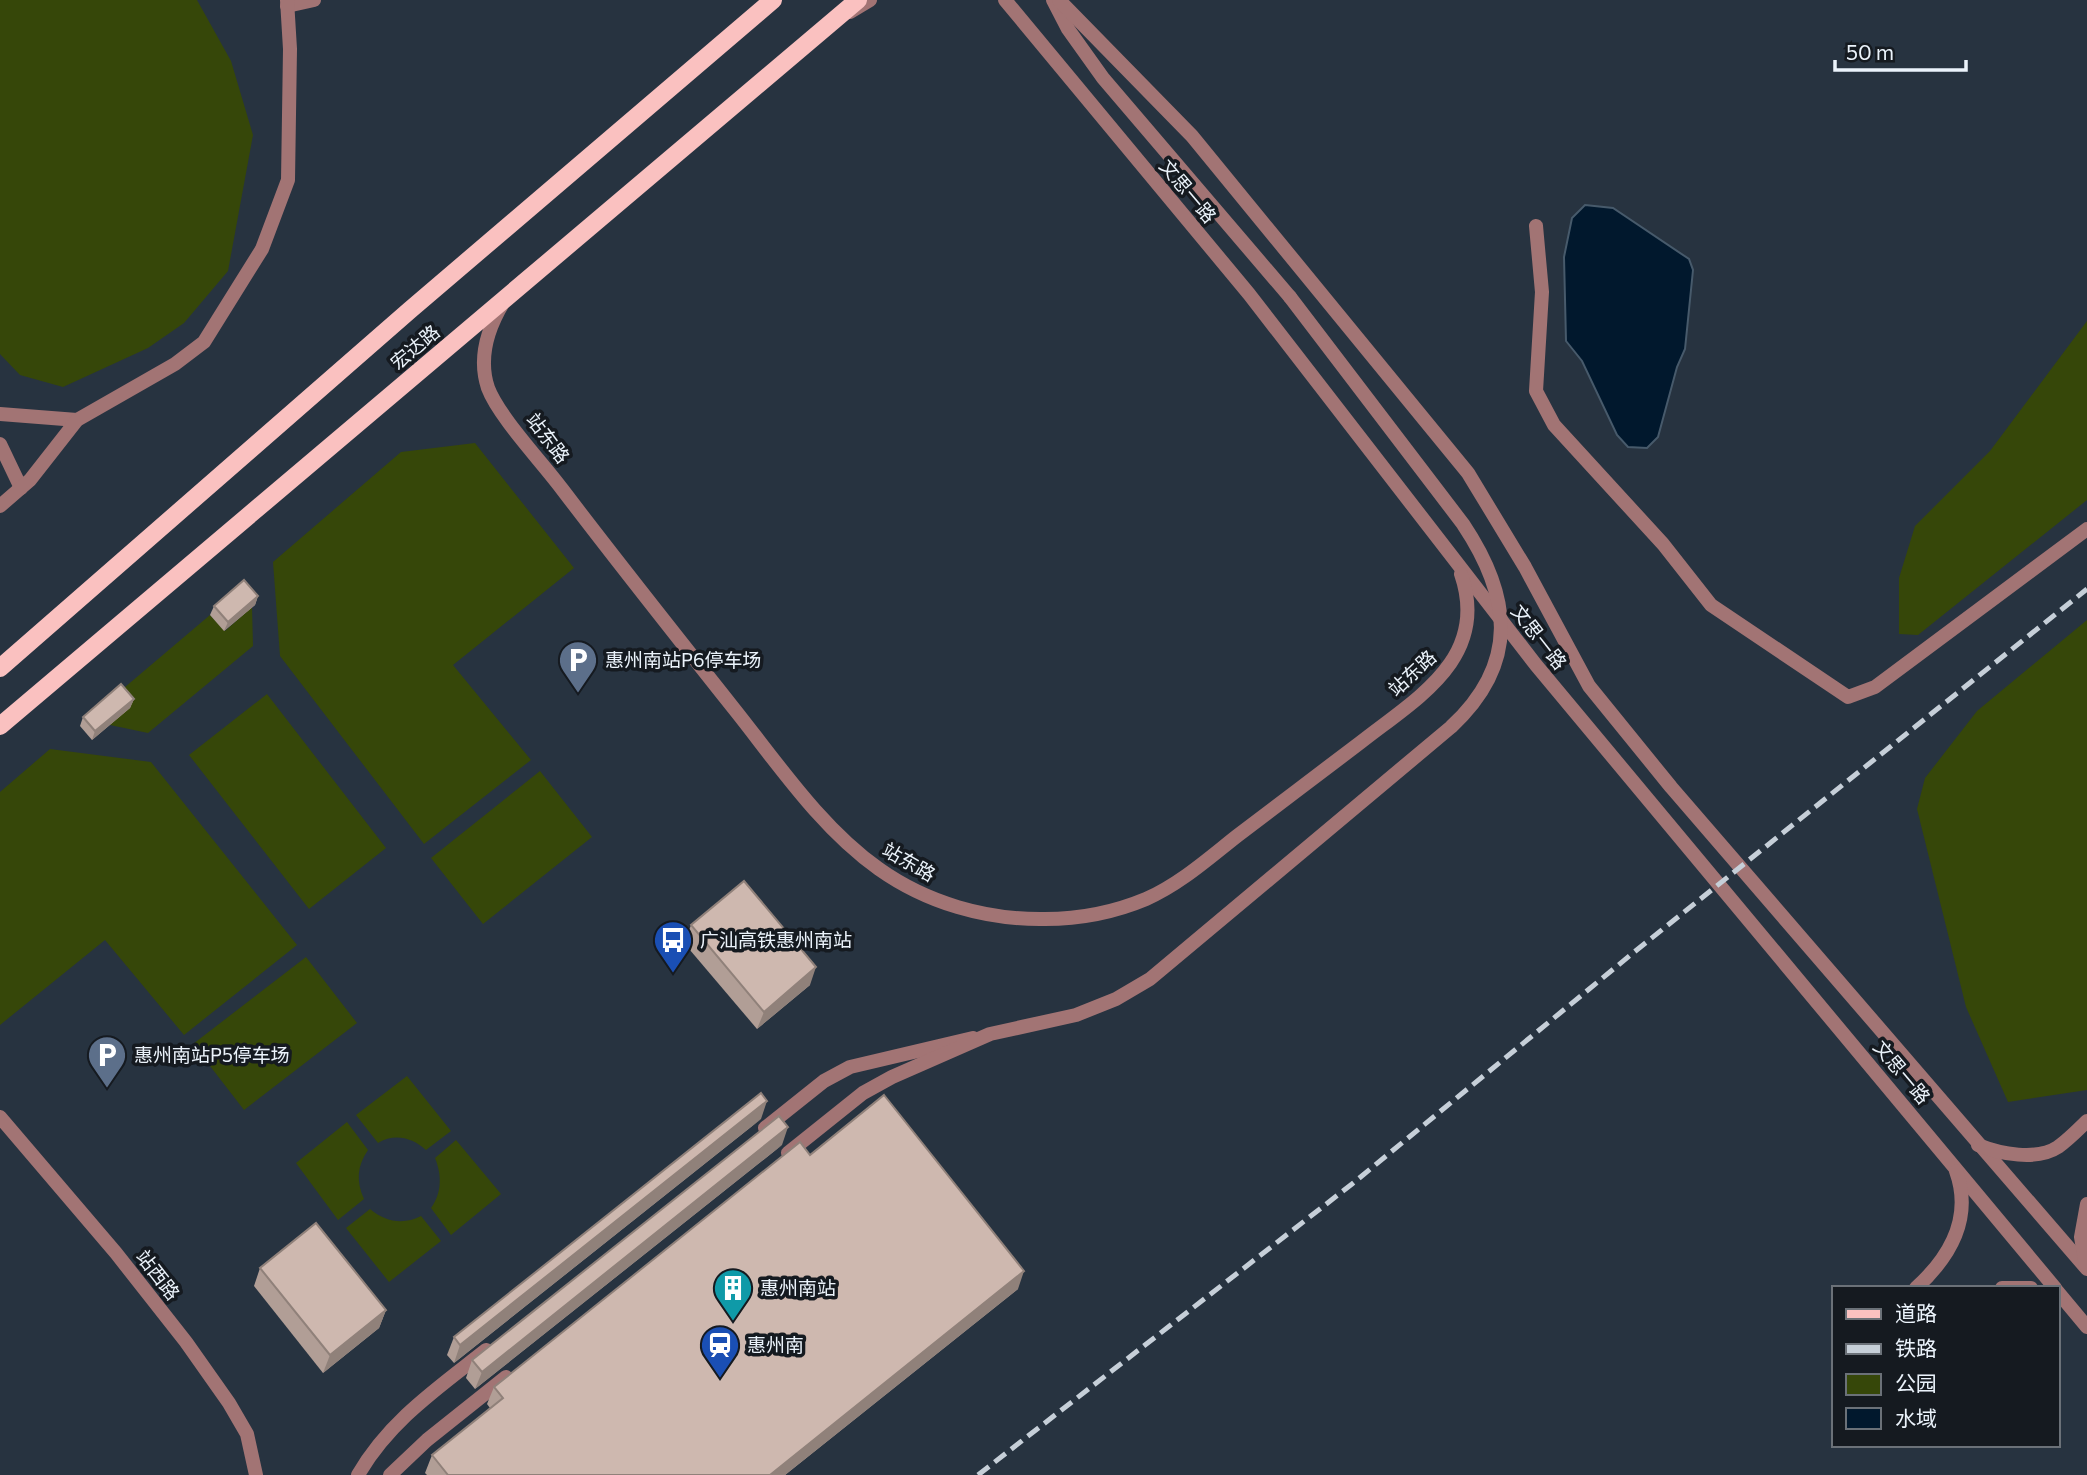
<svg xmlns="http://www.w3.org/2000/svg" width="2087" height="1475" viewBox="0 0 2087 1475" font-family="Commissioner,'Noto Sans SC',sans-serif">
<style>
.green{fill:#364709}
.water{fill:#01182d;stroke:#475a6b;stroke-width:2}
.lines{fill:none;stroke-linecap:round;stroke-linejoin:round}
.minor{stroke:#a27474;stroke-width:14}
.tertiary{stroke:#a27474;stroke-width:14}
.primary{stroke:#fac1c0;stroke-width:18}
.rail{stroke:#c6cfd8;stroke-width:5;stroke-dasharray:14 7;stroke-linecap:butt}
.tertiary-bridge{stroke:#a27474;stroke-width:14}
.wall{fill:#b19e96}
.shaded-wall{fill:#90817a}
.building{fill:#ceb8af;stroke:#90817a;stroke-width:2}
.labels{text-anchor:middle;stroke-width:7;stroke-linejoin:round;paint-order:stroke}
.street-label{font-size:19px;fill:#ebf3fb;stroke:#151a20}
.poi-label{font-size:19px;fill:#ebf3fb;stroke:#151a20;text-anchor:start}
</style>
<rect width="100%" height="100%" fill="#273340"/>
<g class="green">
<path d="M0,0h197l34,61 22,74 -25,136 -44,52 -36,25 -85,39 -43,-12 -20,-21z"/>
<path d="M2087,321v179l-169,135 -19,-1v-56l16,-52 75,-75z"/>
<path d="M475,443l99,125 -121,97 78,95 -107,84 -144,-188 -7,-94 128,-110z"/>
<path d="M252,607l1,39 -105,87 -38,-8 8,-32 92,-78 15,16z"/>
<path d="M2087,620v470l-79,12 -42,-95 -49,-198 8,-31 52,-67z"/>
<path d="M267,694l119,154 -77,61 -120,-154z"/>
<path d="M50,749l101,13 146,183 -113,90 -79,-95 -105,85v-233z"/>
<path d="M540,771l52,66 -109,87 -52,-66z"/>
<path d="M306,957l51,66 -113,87 -51,-66z"/>
<path d="M407,1076l44,55 -25,19c-14,-13 -32,-17 -48,-7l-22,-28z"/>
<path d="M347,1122l21,28c-11,16 -12,31 -4,49l-26,21 -42,-57z"/>
<path d="M456,1140l45,54 -50,41 -20,-27c11,-15 11,-33 4,-50z"/>
<path d="M370,1209c15,13 34,16 51,7l20,25 -52,41 -43,-54z"/>
</g>
<path class="water" d="M1585,205l28,3 76,51 4,11 -8,79 -8,18 -19,70 -11,11 -19,-1 -11,-12 -35,-74 -16,-20 -2,-84 8,-39z"/>
<g class="lines">
<g class="minor">
<path d="M287,6l27,-6"/>
<path d="M1536,226l6,66 -6,99 18,34 109,119 48,61 137,92 27,-10 212,-158"/>
<path d="M0,414l77,6"/>
<path d="M0,444l21,44"/>
<path d="M0,506l30,-26 47,-60 98,-56 29,-22 58,-93 26,-69 2,-131 -3,-49"/>
</g>
<g class="tertiary">
<path d="M1005,0l244,294 287,371 519,623"/>
<path d="M1053,0l15,29 35,49 187,219"/>
<path d="M1059,0l133,136 276,337 57,94 64,119 82,101 416,482"/>
<path d="M850,12l20,-12"/>
<path d="M503,303c-15,25 -25,55 -15,85 11,29 54,74 74,101 57,75 115,148 173,221 43,54 86,118 144,159 48,34 107,51 166,50 34,0 70,-7 101,-20 34,-15 63,-41 91,-63 41,-31 83,-63 124,-94 56,-44 129,-84 100,-168"/>
<path d="M0,1117l116,136 70,89 43,61 18,31 9,41"/>
<path d="M765,1128l59,-47 26,-14 123,-29"/>
<path d="M1978,1145c22,9 59,16 80,2 10,-7 20,-17 29,-26"/>
<path d="M2086,1266l-5,-29 6,-33"/>
<path d="M1916,1288c34,-31 57,-70 40,-117"/>
<path d="M2002,1288h29"/>
<path d="M2057,1291l30,36"/>
<path d="M358,1475c31,-54 80,-87 128,-125"/>
</g>
<g class="primary">
<path d="M0,668l410,-358 363,-310"/>
<path d="M0,726l858,-726"/>
</g>
<path class="rail" d="M978,1475l374,-291 281,-231 454,-364"/>
<g class="tertiary-bridge">
<path d="M788,1153l75,-60 29,-16 98,-43 86,-19 40,-16 34,-20 301,-252c69,-64 60,-131 12,-203l-173,-227"/>
<path d="M390,1475l37,-35 79,-63"/>
</g>
</g>
<g class="wall">
<path d="M258,596l-3,9 -31,26 -14,-16 4,-9z"/>
<path d="M134,699l-4,9 -38,32 -12,-14 3,-9z"/>
<path d="M691,925l119,60 -53,44 -73,-86z"/>
<path d="M761,1119l-307,244 -7,-8 7,-18z"/>
<path d="M782,1145l-307,244 -9,-11 6,-18z"/>
<path d="M810,1155l208,134 -233,186h-358l-2,-2 7,-18 58,-47 -3,-4 7,-17z"/>
<path d="M260,1268l126,42 -7,18 -56,45 -69,-87z"/>
</g>
<g class="shaded-wall">
<path d="M258,596l-3,9 -31,26 4,-9z"/>
<path d="M134,699l-4,9 -38,32 3,-9z"/>
<path d="M816,967l-6,18 -53,44 7,-17z"/>
<path d="M767,1101l-6,18 -307,244 6,-18z"/>
<path d="M788,1127l-6,18 -307,244 7,-17z"/>
<path d="M1024,1271l-6,18 -233,186h-15z"/>
<path d="M386,1310l-7,18 -56,45 7,-18z"/>
</g>
<g class="building">
<path d="M244,580l14,16 -30,26 -14,-16z"/>
<path d="M121,684l13,15 -39,32 -12,-14z"/>
<path d="M744,881l72,86 -52,45 -73,-87z"/>
<path d="M761,1093l6,8 -307,244 -6,-8z"/>
<path d="M884,1095l140,176 -254,204h-322l-16,-20 71,-57 -9,-11 306,-245 10,13z"/>
<path d="M779,1116l9,11 -306,245 -10,-12z"/>
<path d="M316,1223l70,87 -56,45 -70,-87z"/>
</g>
<defs>
<g id="parking-pin" transform="scale(2.0125)"><path d="M0 17L-7.5 6A9.5 9.5 0 1 1 7.5 6Z" fill="#5c6f8a" stroke="#151a20"/><path d="M-3.5-5.5H1a3.5 3.5 0 0 1 0 7H-1V5.5H-3.5ZM-1-3.4V-.6H.8a1.4 1.4 0 0 0 0-2.8Z" fill="#fff"/></g>
<g id="bus-pin" transform="scale(2.0125)"><path d="M0 17L-7.5 6A9.5 9.5 0 1 1 7.5 6Z" fill="#1a4fb4" stroke="#151a20"/><path d="M-5-6H5V4H4V6H2V4H-2V6H-4V4H-5ZM-3.5-4V0h7V-4ZM-3.5 1.2v1.5H-2V1.2ZM2 1.2v1.5H3.5V1.2Z" fill="#fff"/></g>
<g id="building-pin" transform="scale(2.0125)"><path d="M0 17L-7.5 6A9.5 9.5 0 1 1 7.5 6Z" fill="#0f9aa8" stroke="#151a20"/><path d="M-4-6H4V6H1V3H-1V6H-4ZM-2.5-4.3h1.7v1.8h-1.7ZM.8-4.3h1.7v1.8H.8ZM-2.5-1h1.7V.8h-1.7ZM.8-1h1.7V.8H.8Z" fill="#fff"/></g>
<g id="station-pin" transform="scale(2.0125)"><path d="M0 17L-7.5 6A9.5 9.5 0 1 1 7.5 6Z" fill="#1a4fb4" stroke="#151a20"/><path d="M-3-6H3Q5-6 5-4V2Q5 4 3 4L4.5 6H3L1.5 4h-3L-3 6H-4.5L-3 4Q-5 4-5 2V-4Q-5-6-3-6ZM-3.5-4v3h7v-3ZM-3.5 1v1.5H-2V1ZM2 1v1.5H3.5V1Z" fill="#fff"/></g>
</defs>
<g fill-rule="evenodd">
<use href="#parking-pin" x="578" y="660"/>
<use href="#bus-pin" x="673" y="940"/>
<use href="#parking-pin" x="107" y="1055"/>
<use href="#building-pin" x="733" y="1288"/>
<use href="#station-pin" x="720" y="1345"/>
</g>
<g class="labels">
<g class="street-label">
<text transform="translate(1188 191) rotate(50)" y="7">文思一路</text>
<text transform="translate(415 347) rotate(-40)" y="7">宏达路</text>
<text transform="translate(548 438) rotate(53)" y="7">站东路</text>
<text transform="translate(1539 637) rotate(52)" y="7">文思一路</text>
<text transform="translate(1412 673) rotate(-43)" y="7">站东路</text>
<text transform="translate(909 862) rotate(30)" y="7">站东路</text>
<text transform="translate(1902 1072) rotate(50)" y="7">文思一路</text>
<text transform="translate(158 1275) rotate(52)" y="7">站西路</text>
</g>
<g class="poi-label">
<text x="605" y="667">惠州南站P6停车场</text>
<text x="700" y="947">广汕高铁惠州南站</text>
<text x="134" y="1062">惠州南站P5停车场</text>
<text x="760" y="1295">惠州南站</text>
<text x="747" y="1352">惠州南</text>
</g>
</g>
<rect x="1832" y="1286" width="228" height="161" fill="#151a20" stroke="#6b7178" stroke-width="2"/>
<rect x="1846" y="1309" width="35" height="10" fill="#fac1c0" stroke="#6b7178" stroke-width="2"/>
<text x="1895" y="1321" font-size="21" fill="#ebf3fb">道路</text>
<rect x="1846" y="1344" width="35" height="10" fill="#c6cfd8" stroke="#6b7178" stroke-width="2"/>
<text x="1895" y="1356" font-size="21" fill="#ebf3fb">铁路</text>
<rect x="1846" y="1374" width="35" height="21" fill="#364709" stroke="#6b7178" stroke-width="2"/>
<text x="1895" y="1391" font-size="21" fill="#ebf3fb">公园</text>
<rect x="1846" y="1408" width="35" height="21" fill="#01182d" stroke="#6b7178" stroke-width="2"/>
<text x="1895" y="1426" font-size="21" fill="#ebf3fb">水域</text>
<path d="M1835 60v10h131v-10" fill="none" stroke="#ebf3fb" stroke-width="3.5"/>
<text x="1846" y="60" font-size="21" fill="#ebf3fb" stroke="#151a20" stroke-width="5" paint-order="stroke">50 m</text>
</svg>
